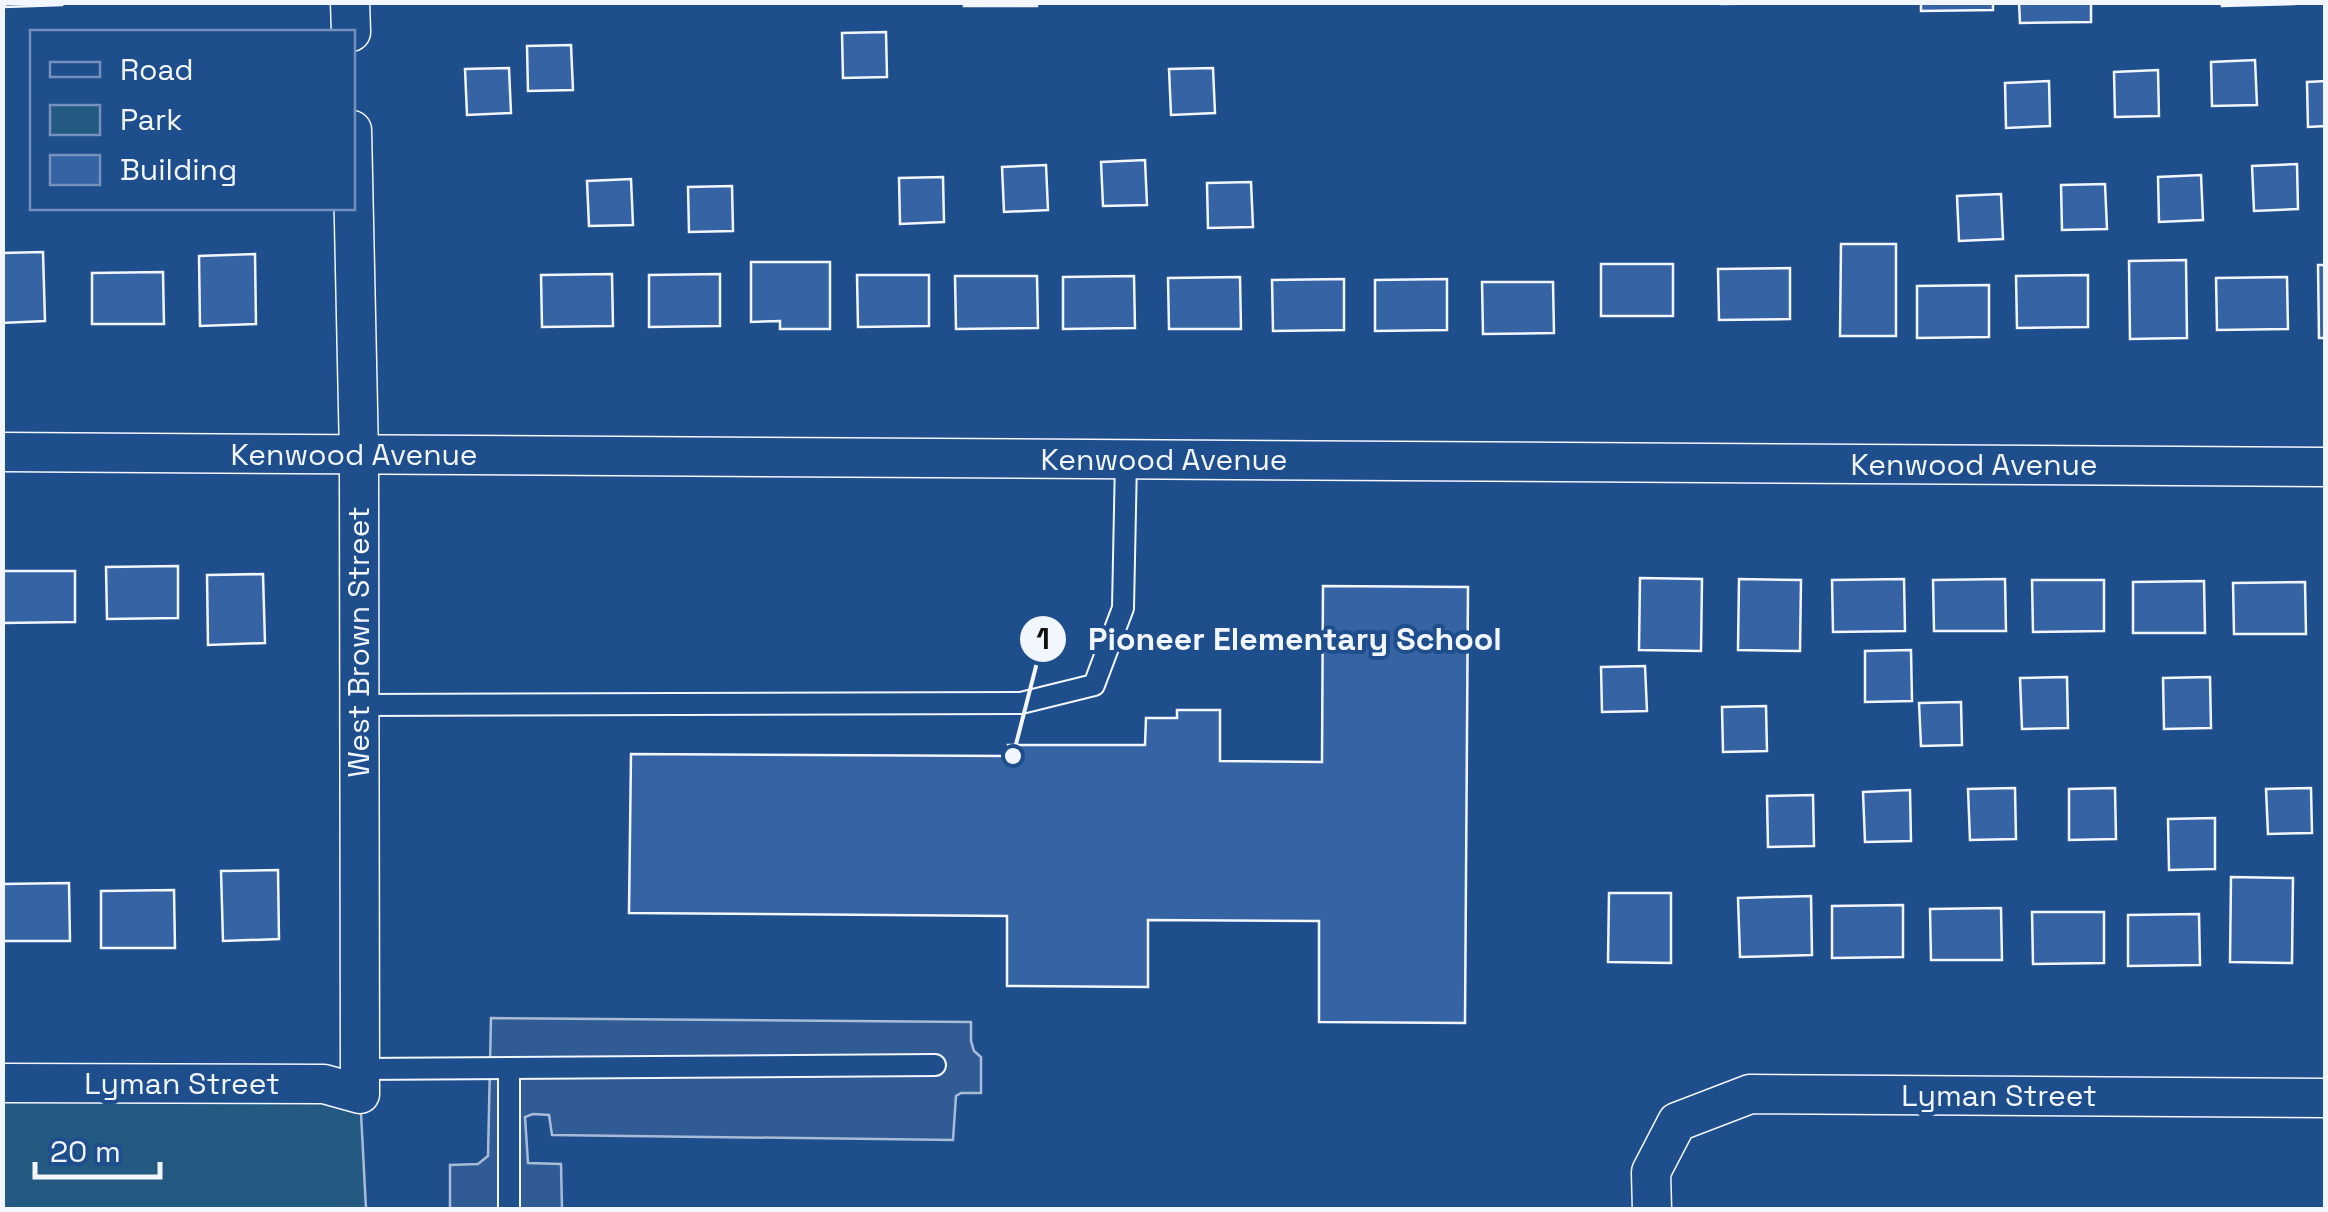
<svg xmlns="http://www.w3.org/2000/svg" width="2328" height="1212" viewBox="0 0 2328 1212" font-family="'Space Grotesk',sans-serif">
<style>
.green{fill:#245a82;stroke:#a8bbd7;stroke-width:2.5}
.parking{fill:#305b95;stroke:#a8bbd7;stroke-width:2.5}
.building{fill:#3563a3;stroke:#f2f6ff;stroke-width:2.5}
.lines{fill:none;stroke-linecap:round;stroke-linejoin:round}
.lane-casing{stroke:#f2f6ff;stroke-width:24}
.street-casing{stroke:#f2f6ff;stroke-width:41}
.lane{stroke:#1f4e8c;stroke-width:20}
.street{stroke:#1f4e8c;stroke-width:38}
.labels{text-anchor:middle;stroke-width:8;stroke-linejoin:round;paint-order:stroke}
.street-label{font-size:30px;fill:#f2f6ff;stroke:#1f4e8c}
.leader{fill:none;stroke:#f2f6ff;stroke-width:4}
.callout-dot{fill:#f2f6ff;stroke:#1f4e8c;stroke-width:4}
.mark-label{font-size:30px;text-anchor:middle;font-weight:bold;fill:#111}
.callout-label{font-size:32px;text-anchor:middle;font-weight:bold;fill:#f2f6ff;stroke:#1f4e8c;stroke-width:8;stroke-linejoin:round;paint-order:stroke}
</style>
<rect width="100%" height="100%" fill="#1f4e8c"/>
<path class="green" d="M3,1083l357,11 6,115 -363,1z"/>
<path class="parking" d="M491,1018l480,4v19l3,10 7,6v36h-20l-5,3 -3,44 -401,-5 -3,-20 -16,-1 -8,3 3,46 33,1 1,45h-112v-44l28,-1 10,-8z"/>
<g class="building">
<path d="M5,2h57v3l-57,2z"/>
<rect x="964" y="2" width="73" height="4"/>
<path d="M1721,2h71v1l-71,1z"/>
<path d="M1921,2h72v8l-72,1z"/>
<path d="M2019,2h72v20l-71,1z"/>
<path d="M2222,2h72v2l-72,2z"/>
<path d="M886,32l1,45 -44,1 -1,-45z"/>
<path d="M571,45l2,45 -45,1 -1,-45z"/>
<path d="M2255,60l2,45 -45,1 -1,-44z"/>
<path d="M509,68l2,45 -44,2 -2,-46z"/>
<path d="M1213,68l2,45 -44,2 -2,-46z"/>
<path d="M2158,70l1,46 -44,1 -1,-45z"/>
<path d="M2049,81l1,45 -44,2 -1,-45z"/>
<path d="M2326,81v45l-18,1 -1,-45z"/>
<path d="M1145,160l2,45 -44,1 -2,-44z"/>
<path d="M2297,164l1,45 -44,2 -2,-45z"/>
<path d="M1046,165l2,45 -44,2 -2,-45z"/>
<path d="M2201,175l2,45 -44,2 -1,-45z"/>
<path d="M943,177l1,45 -44,2 -1,-46z"/>
<path d="M631,179l2,46 -44,1 -2,-45z"/>
<path d="M1251,182l2,45 -45,1 -1,-45z"/>
<path d="M2105,184l2,45 -45,1 -1,-45z"/>
<path d="M732,186l1,45 -44,1 -1,-45z"/>
<path d="M2001,194l2,45 -44,2 -2,-45z"/>
<path d="M1841,244h55v92h-56z"/>
<path d="M43,252l2,69 -43,2v-70z"/>
<path d="M255,254l1,70 -56,2 -1,-70z"/>
<path d="M2186,260l1,78 -57,1 -1,-78z"/>
<path d="M751,262h79v67h-50v-8l-29,1z"/>
<rect x="1601" y="264" width="72" height="52"/>
<path d="M2318,265h8v73h-7z"/>
<path d="M1790,268v51l-71,1 -1,-51z"/>
<path d="M163,272l1,52h-72v-51z"/>
<path d="M612,274l1,52 -71,1 -1,-52z"/>
<path d="M720,274v52l-71,1v-52z"/>
<path d="M857,275h72v51l-71,1z"/>
<path d="M2088,275v52l-71,1 -1,-52z"/>
<path d="M955,276h82l1,52 -82,1z"/>
<path d="M1134,276l1,52 -72,1v-52z"/>
<path d="M1240,277l1,52h-72l-1,-51z"/>
<path d="M2287,277l1,52 -71,1 -1,-52z"/>
<path d="M1344,279v51l-71,1 -1,-51z"/>
<path d="M1447,279v51l-72,1v-51z"/>
<path d="M1482,282h71l1,51 -71,1z"/>
<path d="M1989,285v52l-72,1v-52z"/>
<path d="M178,566v52l-71,1 -1,-52z"/>
<path d="M3,571h72v51l-72,1z"/>
<path d="M263,574l2,69 -57,2 -1,-70z"/>
<path d="M1640,578l62,1 -1,72 -62,-1z"/>
<path d="M1739,579l62,1 -1,71 -62,-1z"/>
<path d="M1904,579l1,52 -72,1 -1,-52z"/>
<path d="M2005,579l1,52h-72l-1,-51z"/>
<path d="M2032,580h72v51l-71,1z"/>
<path d="M2204,581l1,52h-72v-51z"/>
<path d="M2305,582l1,52h-72l-1,-51z"/>
<path d="M1323,586l145,1 -3,436 -146,-1v-101l-171,-1v67l-141,-1v-70l-378,-3 2,-159 377,2v-11h137l1,-27h31v-8h43v51l102,1z"/>
<path d="M1911,650l1,51 -47,1v-51z"/>
<path d="M1645,666l2,45 -45,1 -1,-45z"/>
<path d="M2067,677l1,51 -46,1 -2,-51z"/>
<path d="M2210,677l1,51 -47,1 -1,-51z"/>
<path d="M1961,702l1,43 -41,1 -2,-43z"/>
<path d="M1766,706l1,45 -44,1 -1,-45z"/>
<path d="M2015,788l1,51 -46,1 -2,-51z"/>
<path d="M2115,788l1,51 -47,1v-51z"/>
<path d="M2311,788l1,45 -44,1 -2,-45z"/>
<path d="M1910,790l1,51 -46,1 -2,-50z"/>
<path d="M1813,795l1,51 -46,1 -1,-51z"/>
<path d="M2215,818v51l-46,1 -1,-51z"/>
<path d="M278,870l1,69 -56,2 -2,-70z"/>
<path d="M2231,877l62,1 -1,85 -62,-1z"/>
<path d="M69,883l1,58h-68v-57z"/>
<path d="M174,890l1,58h-74v-57z"/>
<path d="M1609,893h62v70l-63,-1z"/>
<path d="M1811,896l1,59 -72,2 -2,-59z"/>
<path d="M1903,905v52l-71,1v-52z"/>
<path d="M2001,908l1,52h-71l-1,-51z"/>
<path d="M2032,912h72v51l-71,1z"/>
<path d="M2199,914l1,51 -72,1v-51z"/>
</g>
<g class="lines">
<g class="lane-casing">
<g id="lane">
<path d="M359,705l662,-2 73,-18 29,-77 3,-148"/>
<path d="M509,1068v142"/>
<path d="M359,1069l576,-4"/>
</g>
</g>
<g class="street-casing">
<g id="street">
<path d="M350,2l1,30"/>
<path d="M2,452l2324,15"/>
<path d="M2,1083l322,1 36,10 -1,-639 -7,-325"/>
<path d="M1652,1210l-1,-38 26,-50 73,-28 576,4"/>
</g>
</g>
<use href="#lane" class="lane"/>
<use href="#street" class="street"/>
</g>
<g class="labels">
<g class="street-label">
<text x="354" y="465">Kenwood Avenue</text>
<text x="1164" y="470">Kenwood Avenue</text>
<text x="1974" y="475">Kenwood Avenue</text>
<text transform="translate(359 642) rotate(-90)" y="10">West Brown Street</text>
<text x="182" y="1094">Lyman Street</text>
<text x="1999" y="1106">Lyman Street</text>
</g>
</g>
<path class="leader" d="M1013 756L1043 639"/>
<g class="callout-dot">
<circle cx="1013" cy="756" r="10"/>
<circle cx="1043" cy="639" r="25"/>
</g>
<g class="mark-label">
<text x="1043" y="649">1</text>
</g>
<g class="callout-label">
<text x="1295" y="650">Pioneer Elementary School</text>
</g>
<rect width="2328" height="1212" fill="none" stroke="#f2f6ff" stroke-width="10"/>
<rect x="30" y="30" width="325" height="180" fill="#1f4e8c" stroke="#7391ba" stroke-width="2.5"/>
<rect x="50" y="62" width="50" height="15" fill="#1f4e8c" stroke="#7391ba" stroke-width="2.5"/>
<text x="120" y="80" font-size="30" fill="#f2f6ff">Road</text>
<rect x="50" y="105" width="50" height="30" fill="#245a82" stroke="#7391ba" stroke-width="2.5"/>
<text x="120" y="130" font-size="30" fill="#f2f6ff">Park</text>
<rect x="50" y="155" width="50" height="30" fill="#3563a3" stroke="#7391ba" stroke-width="2.5"/>
<text x="120" y="180" font-size="30" fill="#f2f6ff">Building</text>
<path d="M35 1162v15h125v-15" fill="none" stroke="#f2f6ff" stroke-width="5"/>
<text x="50" y="1162" font-size="30" fill="#f2f6ff" stroke="#1f4e8c" stroke-width="8" paint-order="stroke">20 m</text>
</svg>
